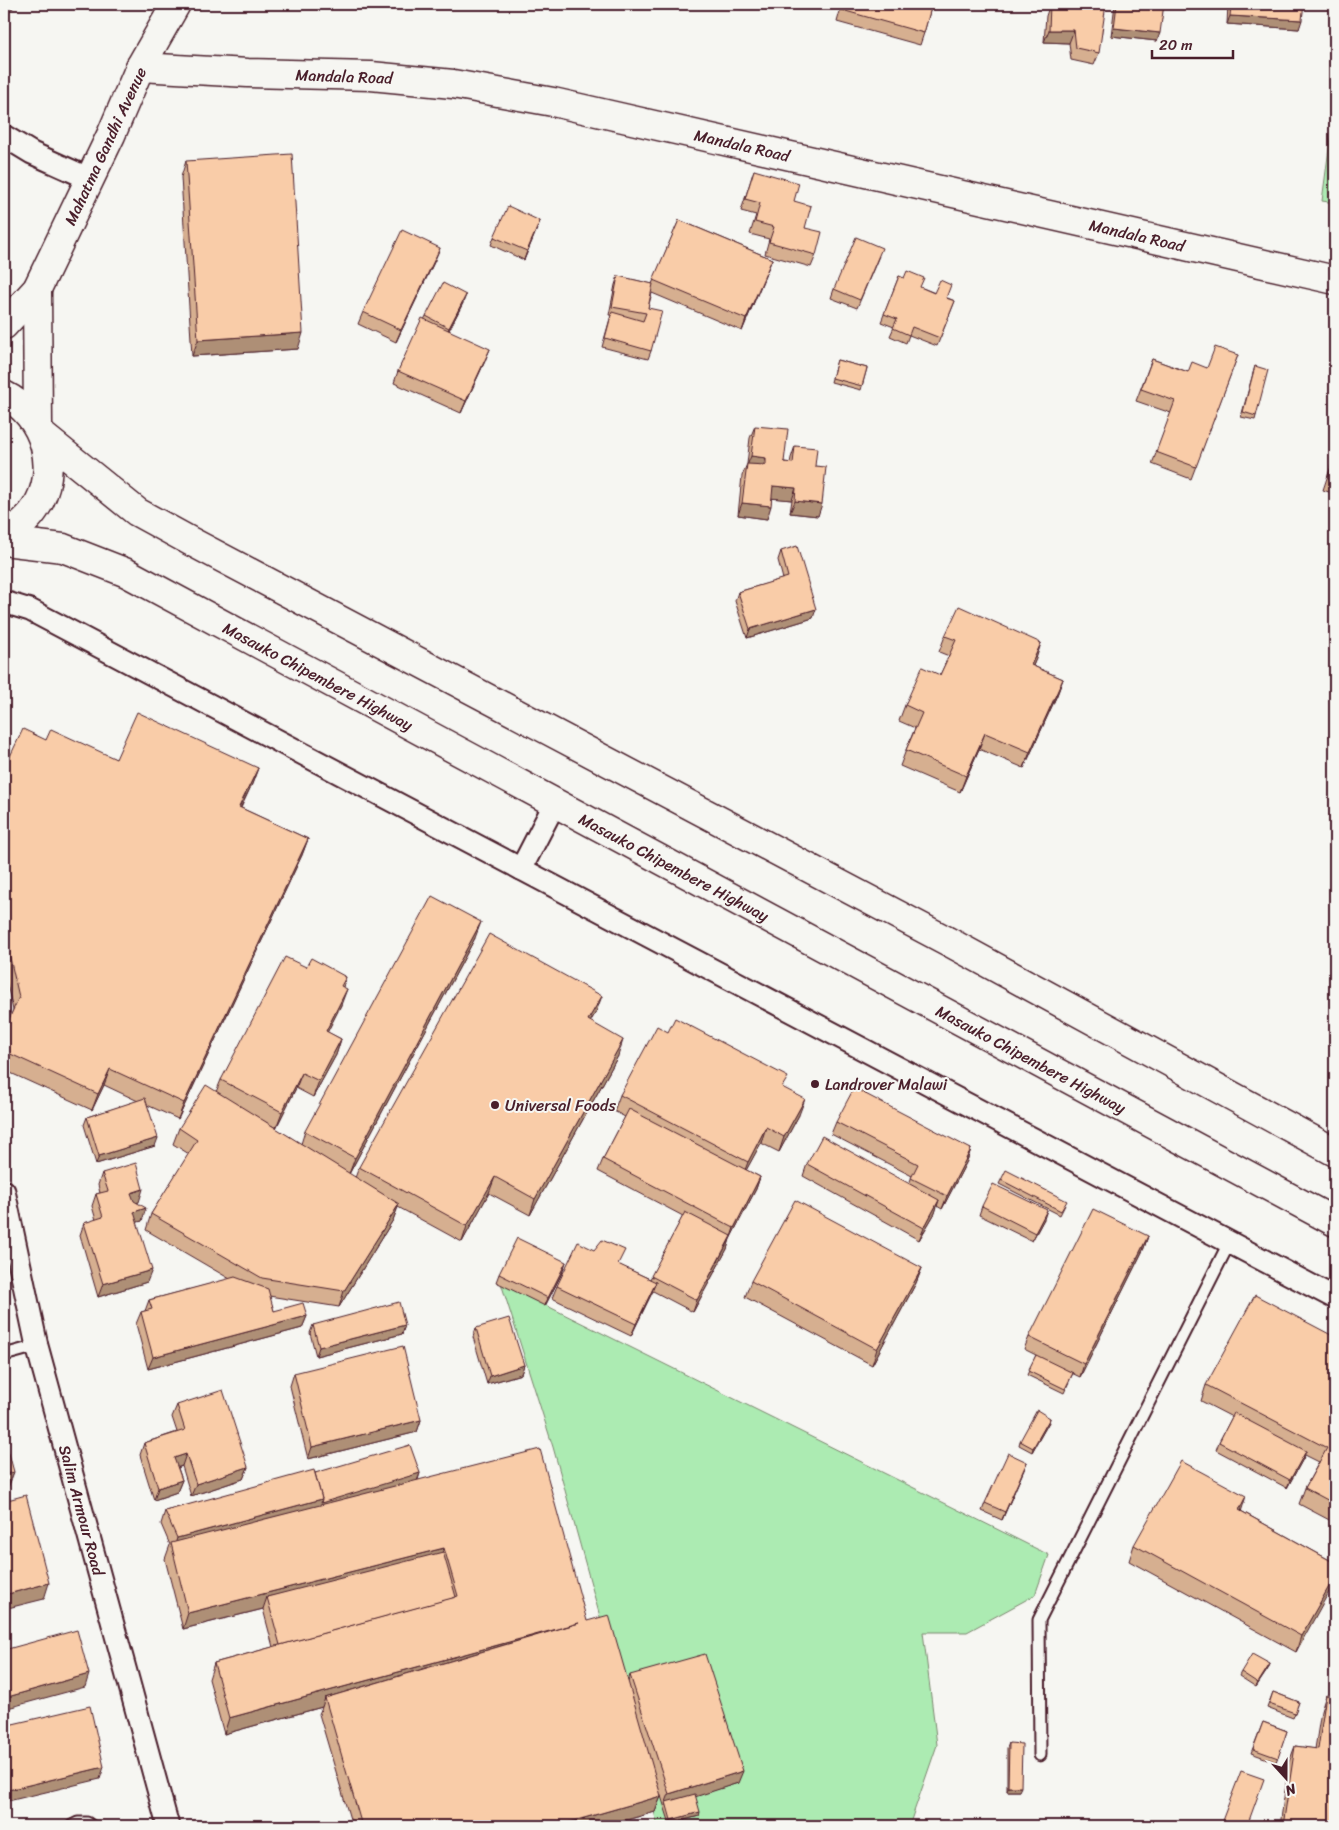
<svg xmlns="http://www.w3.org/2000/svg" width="1339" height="1830" viewBox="0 0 1339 1830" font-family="Sriracha,sans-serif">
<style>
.green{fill:#acebb2;stroke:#7b856e}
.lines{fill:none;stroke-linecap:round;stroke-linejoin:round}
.service-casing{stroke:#4a1f2b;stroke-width:15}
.minor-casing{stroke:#4a1f2b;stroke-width:25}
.tertiary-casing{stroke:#4a1f2b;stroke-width:31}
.primary-casing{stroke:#4a1f2b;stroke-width:31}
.trunk-casing{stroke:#4a1f2b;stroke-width:31}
.service{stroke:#f6f6f2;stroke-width:11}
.minor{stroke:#f6f6f2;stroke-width:21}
.tertiary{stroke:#f6f6f2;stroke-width:28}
.primary{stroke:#f6f6f2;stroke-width:28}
.trunk{stroke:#f6f6f2;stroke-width:28}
.wall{fill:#d6af90;stroke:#4a1f2b}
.shaded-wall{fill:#ae8f76;stroke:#4a1f2b}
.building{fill:#f9cca8;stroke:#4a1f2b}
.poi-dot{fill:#4a1f2b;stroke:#f6f6f2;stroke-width:2}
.labels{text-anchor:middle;stroke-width:4;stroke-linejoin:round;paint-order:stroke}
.street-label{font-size:16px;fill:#4a1f2b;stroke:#f6f6f2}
.poi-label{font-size:16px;fill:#4a1f2b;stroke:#f6f6f2;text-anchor:start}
</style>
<rect width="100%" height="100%" fill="#f6f6f2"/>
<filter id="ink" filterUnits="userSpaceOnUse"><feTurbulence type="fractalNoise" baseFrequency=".02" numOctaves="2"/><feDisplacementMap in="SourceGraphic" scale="10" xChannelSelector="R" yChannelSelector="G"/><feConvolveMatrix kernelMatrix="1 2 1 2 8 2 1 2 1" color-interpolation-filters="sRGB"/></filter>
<g filter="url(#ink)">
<g class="green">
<path d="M1335,103v100l-13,-2z"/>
<path d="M501,1283l548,272 -14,40 -68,37h-44l14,113 -28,81h-251l-105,-379z"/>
</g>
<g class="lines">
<g class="service-casing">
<g id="service">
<path d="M4,1355l33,-9"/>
<path d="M1040,1755l-1,-135 191,-379"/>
<path d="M72,1826l6,-3h9l4,3"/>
</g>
</g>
<g class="minor-casing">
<g id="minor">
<path d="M4,136l28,17 58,26"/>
<path d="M4,602l26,8 1305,688"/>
<path d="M521,869l34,-66"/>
<path d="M4,1191l33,155 131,480"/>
</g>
</g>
<g class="tertiary-casing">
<path id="tertiary" d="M140,67l108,6 123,3 82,8 100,18 782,178"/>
</g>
<g class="primary-casing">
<g id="primary">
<path d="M37,289l1,137"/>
<path d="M4,325l33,-36 74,-154 29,-68 36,-63"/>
</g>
</g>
<g class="trunk-casing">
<g id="trunk">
<path d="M4,395c41,20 57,76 31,114 -8,12 -19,20 -31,28"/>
<path d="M43,436l94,76 53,29 761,402 384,209"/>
<path d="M4,541l59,7 64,25 1208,649"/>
</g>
</g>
<use href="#service" class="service"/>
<use href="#minor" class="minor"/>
<use href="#tertiary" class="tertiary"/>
<use href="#primary" class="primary"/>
<use href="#trunk" class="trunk"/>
</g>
<g class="wall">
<path d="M842,4h90l-8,29 -4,12 -83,-23z"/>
<path d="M1050,4l49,49 -5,12 -23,-5 -2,-17 -25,-1 2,-26z"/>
<path d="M1115,4h49l-7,37 -46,-5z"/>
<path d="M1228,4h76l-5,25 -72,-5z"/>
<path d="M186,161l112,188 -106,7 -11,-179z"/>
<path d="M754,170l40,31 22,54 -5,12 -46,-13 4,-15 -19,-5 6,-19 -15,-4z"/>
<path d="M679,220l93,39 -30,72 -90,-38 -4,15 3,43 -3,8 -46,-12 9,-32h-2l6,-30 3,-9 34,8z"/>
<path d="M540,221l-16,39 -33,-15 3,-8z"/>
<path d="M879,256l-22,52 -26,-10 3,-9z"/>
<path d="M435,260l-39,82 -38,-18 5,-12z"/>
<path d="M899,276l21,11 35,14 -18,45 -28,-11 -3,8 -16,-7 4,-9 -13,-5z"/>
<path d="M463,303l-14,27 36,31 -24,52 -67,-30 4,-12 28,-55z"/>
<path d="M1238,355l-47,124 -39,-15 19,-51 -35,-12 16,-42 36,13 19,-4z"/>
<path d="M837,360l30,8 -6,22 -30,-8z"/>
<path d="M1255,366l1,50 -1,4 -14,-3z"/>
<path d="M755,426l29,36 6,1 1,-5 4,-12 20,20 3,50 -28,-3 2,-13 -20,-2 -5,21 -29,-4 4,-39 5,-12 3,-26z"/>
<path d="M1335,454v40l-12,-4z"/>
<path d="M781,551l32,67 -66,20 -12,-37 3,-9 45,-13 -5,-19z"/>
<path d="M945,636l96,7 -8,23 30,13 -6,16 -33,73 -45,-19 -19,43 -60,-26 6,-16 9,-22 -16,-7 6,-16 35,-30 9,-19 -10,-4z"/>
<path d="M46,740l70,19 142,9 -6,16 -11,24 67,31 -6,16 -124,264 -31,-14 8,41 -59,18 -12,-39 3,-8 51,-16 -34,-16 -12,25 -88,-40v-40l9,-20 -9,-38v-203z"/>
<path d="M475,938l-126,236 6,4 4,-11 237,-155 -6,10 28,34 -88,159 -41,-22 -27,49 -64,-35 -5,13 -54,87 -70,-11 5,15 33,5 -5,12 -154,41 -12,-45 5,-12 4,-1 4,-11 81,-21 -84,-49 5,-16 38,-60 -16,-10 6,-16 37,-36 5,-12 85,-113 40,10 -3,10 -2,18 -14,27 14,7 -5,16 -23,42 -17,-9 -20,40 -11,-6 36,22 4,-13z"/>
<path d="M668,1032l116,56 15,27 -20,37 -18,-9 -15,27 14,7 -4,12 -26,50 -3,10 -34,63 -40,-21 -22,45 -79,-38 5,-12 62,-21 31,14 33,-63 -85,-45 5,-12 22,-42 -11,-6 6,-16z"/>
<path d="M836,1122l135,27 -4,12 -25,48 -5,-3 -2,7 -16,27 -116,-64 4,-12 102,20 3,-8 -81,-42z"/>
<path d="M102,1173l37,29h-3l6,19 -5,1 10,60 -49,15 -18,-62 4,-12 12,-3 -4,-14 4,-12 4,-1 -2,-8z"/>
<path d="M1001,1180l64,25 -5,10 -61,-31z"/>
<path d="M982,1206l62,13 -12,22 -53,-26z"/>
<path d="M1148,1236l-4,12 -64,129 -17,-8 10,4 -9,20 -37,-18 9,-20 -12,-6 5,-12z"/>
<path d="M922,1268l-6,15 -44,82 -127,-68 6,-16z"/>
<path d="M563,1271l-18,35 -49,-24 3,-8z"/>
<path d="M313,1325h92l-3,9 -86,22 -6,-23z"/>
<path d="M476,1328l48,37 -3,9 -34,10 -14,-47z"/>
<path d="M1335,1337v186l-36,-19 6,-16 14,-26 -14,-7 -18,33 -71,-38 3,-8 13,-25 -31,-16 5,-16z"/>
<path d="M294,1373l127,47 -4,12 -109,27 -18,-73z"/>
<path d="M177,1405l71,62 -5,12 -52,17 -9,-30 -4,2 4,12 -5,12 -23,8 -14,-45 4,-12 33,-11 -5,-15z"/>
<path d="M1050,1418l-1,4 -17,30 -13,-7 1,-4z"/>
<path d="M1027,1462l-25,58 -20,-9 3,-8z"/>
<path d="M315,1473h105l-2,7 169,141 41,61 2,-7 108,108 -43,13 4,20 -29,8 -9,-28 -6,16 -50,14h-253l-33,-112 3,-7 -98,27 -15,-55 5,-16 59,-16 -10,-38 -80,20 -18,-70 5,-14 -9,-21 4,-13z"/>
<path d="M1241,1511l94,52 -39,89 -167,-91 5,-16z"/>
<path d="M1270,1664l-2,5 -12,18 -17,-11 2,-4z"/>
<path d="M1273,1692l26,10 -6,16 -26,-10z"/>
<path d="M1326,1695l9,131h-55l9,-64 6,-16 20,3 6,-38z"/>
<path d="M1263,1722l24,9 -11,31 -25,-9z"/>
<path d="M1009,1743l10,48h-12v-43z"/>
</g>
<g class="shaded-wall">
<path d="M4,4h10l-1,4 -9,2z"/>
<path d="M1230,16l72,4 -3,9 -72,-5z"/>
<path d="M1114,28l46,5 -3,8 -46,-5z"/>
<path d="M1049,30h25l-5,13 -25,-1z"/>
<path d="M540,221l-3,8 -13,31 3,-9z"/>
<path d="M440,248l-5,12 -39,82 5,-12z"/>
<path d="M772,259l-30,72 4,-12z"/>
<path d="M466,295l-3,8 -17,33 3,-8z"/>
<path d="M303,333l-5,16 -106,7 6,-16z"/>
<path d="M490,349l-5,12 -24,52 5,-12z"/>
<path d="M751,456l15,2 -4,12 -16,-2z"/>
<path d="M773,486l23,2 -4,12 -23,-2z"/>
<path d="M795,501l27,3 -4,12 -28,-3z"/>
<path d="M742,503l29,3 -4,13 -29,-4z"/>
<path d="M816,609l-3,9 -66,20 3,-9z"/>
<path d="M1041,643l-5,16 -10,22 5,-16z"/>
<path d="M1063,679l-6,16 -33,73 6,-16z"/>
<path d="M985,733l-6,16 -19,43 6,-16z"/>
<path d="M258,768l-6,16 -19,39 6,-16z"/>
<path d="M308,839l-6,16 -124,264 6,-16z"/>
<path d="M481,922l-6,16 -126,236 6,-16z"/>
<path d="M347,989l-6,16 -21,42 6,-16z"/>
<path d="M602,996l-6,16 -14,24 6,-16z"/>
<path d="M341,1039l-5,16 -23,42 6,-16z"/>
<path d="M623,1040l-5,16 -88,159 5,-16z"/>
<path d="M110,1069l-6,16 -12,25 6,-16z"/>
<path d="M302,1073l-6,15 -20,40 6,-16z"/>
<path d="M805,1099l-6,16 -20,37 5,-15z"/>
<path d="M766,1127l-5,16 -19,35 6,-16z"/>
<path d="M158,1138l-3,8 -59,18 3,-8z"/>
<path d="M971,1149l-4,12 -25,48 5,-13z"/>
<path d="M495,1177l-6,16 -27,49 5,-16z"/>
<path d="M760,1177l-4,12 -26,50 -3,10 -34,63 4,-12 34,-63 3,-9z"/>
<path d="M143,1189l-4,13 -12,3 4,-12z"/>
<path d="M939,1200l-4,13 -16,27 5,-12z"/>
<path d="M399,1204l-6,16 -54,87 5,-16z"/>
<path d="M146,1208l-4,13 -12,3 4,-12z"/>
<path d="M1047,1210l-3,9 -12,22 3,-8z"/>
<path d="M1148,1236l-4,12 -64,129 4,-13z"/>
<path d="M566,1262l-3,9 -18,35 3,-8z"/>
<path d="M922,1268l-6,15 -44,82 5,-16z"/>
<path d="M152,1270l-5,12 -49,15 5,-13z"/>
<path d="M656,1282l-5,12 -20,42 5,-12z"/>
<path d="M307,1316l-5,12 -154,41 5,-12z"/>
<path d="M405,1325l-3,9 -86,22 3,-9z"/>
<path d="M524,1365l-3,9 -34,10 3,-8z"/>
<path d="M1050,1418l-1,4 -17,30 1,-4z"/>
<path d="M421,1420l-4,12 -109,27 4,-12z"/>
<path d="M1306,1451l-3,8 -16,29 3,-8z"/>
<path d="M186,1454l-4,12 -12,4 4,-12z"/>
<path d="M1027,1462l-3,8 -22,50 3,-8z"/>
<path d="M248,1467l-5,12 -52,17 5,-12z"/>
<path d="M14,1472l-6,16 -4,1v-14z"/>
<path d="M420,1473l-3,8 -244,70 4,-13 145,-39z"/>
<path d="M182,1480l-5,12 -23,8 4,-12z"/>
<path d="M1246,1496l-5,16 -2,-2z"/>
<path d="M444,1548l-6,16 -171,33 -4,12 -80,20 5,-16z"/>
<path d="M1335,1576v5l-39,71 5,-16z"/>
<path d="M49,1583l-5,16 -40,10v-14z"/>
<path d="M579,1623l-254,75 -3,9 -98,27 5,-16z"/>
<path d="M1270,1664l-2,5 -12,18 2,-4z"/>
<path d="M89,1674l-4,13 -81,22v-11z"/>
<path d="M104,1767l-4,12 -96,23v-11z"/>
<path d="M743,1771l-5,12 -71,23 -1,-4 3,-8z"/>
<path d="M1008,1787h13l-2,4h-12z"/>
<path d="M661,1796l-6,16 -50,14h-49z"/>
<path d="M700,1812l-1,4 -29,8 1,-4z"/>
</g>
<g class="building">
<path d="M843,4h89l-8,29 -82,-23z"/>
<path d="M1050,4h56l-7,49 -23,-5 -2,-18h-25z"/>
<path d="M1117,4h47l-4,29 -46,-5z"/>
<path d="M1231,4h73l-2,16 -72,-4z"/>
<path d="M292,154l11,179 -105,7 -12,-179z"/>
<path d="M754,170l45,13 -5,18 17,5 -6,22 17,4 -6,23 -47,-13 5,-15 -19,-5 5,-19 -15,-4z"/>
<path d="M508,206l32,15 -13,30 -33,-14z"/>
<path d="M679,220l93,39 -26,60 -93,-39z"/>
<path d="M402,230l38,18 -39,82 -38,-18z"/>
<path d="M856,237l26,11 -22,52 -26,-11z"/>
<path d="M907,271l17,7 -4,9 14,6 6,-13 11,5 -5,13 9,3 -15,37 -28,-11 -3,8 -16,-7 4,-9 -13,-5 15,-38 5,2z"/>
<path d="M618,276l35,8 -5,24 14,3 -11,40 -46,-13 7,-26 31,9 3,-8 -34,-6z"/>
<path d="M443,283l23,12 -17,33 -23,-12z"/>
<path d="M422,318l68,31 -24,52 -68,-30z"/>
<path d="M1215,347l23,8 -42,112 -40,-15 19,-51 -34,-12 11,-30 36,13 4,-10 15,6z"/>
<path d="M837,360l30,8 -5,18 -30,-8z"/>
<path d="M1255,366l13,4 -12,46 -13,-4z"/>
<path d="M755,426l33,3 -4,33 9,1 2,-17 22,2 -2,18 11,1 -4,37 -27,-3 1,-13 -23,-2 -2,20 -29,-3 5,-39 19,1v-7l-15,-2z"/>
<path d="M1335,455v26l-7,-3z"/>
<path d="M797,546l19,63 -66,20 -12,-37 50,-15 -7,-26z"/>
<path d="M959,606l82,37 -10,22 32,14 -33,73 -45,-19 -19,43 -60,-26 16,-37 -17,-8 17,-38 18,8 16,-35 -11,-4z"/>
<path d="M137,712l121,56 -19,39 69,32 -124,264 -74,-34 -12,25 -94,-43v-21l15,-33 -15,-65v-163l19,-40 23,11 5,-11 65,30z"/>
<path d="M432,896l49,26 -126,236 -50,-27z"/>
<path d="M489,934l113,62 -14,24 35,20 -88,159 -40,-22 -28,49 -108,-59z"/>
<path d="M285,957l21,10 5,-9 35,19 -5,9 6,3 -21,42 15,8 -22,42 -17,-8 -20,39 -61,-32z"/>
<path d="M675,1018l113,59 -6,10 23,12 -21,38 -18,-10 -18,35 -128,-67 37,-69 11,6z"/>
<path d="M206,1085l193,119 -55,87 -82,-13 -111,-64 46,-74 -18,-12z"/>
<path d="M854,1088l117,61 -24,47 -36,-18 7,-14 -82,-42z"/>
<path d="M145,1098l13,40 -59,18 -12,-39z"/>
<path d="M629,1109l131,68 -26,51 -131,-69z"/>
<path d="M822,1136l117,64 -15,28 -117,-64z"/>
<path d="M136,1163l7,26 -12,4 3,8 12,7 -12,4 18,58 -49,14 -19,-61 19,-6 -7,-23 12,-3 -6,-18z"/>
<path d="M1006,1170l61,31 -6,10 -60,-31z"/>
<path d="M993,1184l54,26 -12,23 -53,-27z"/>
<path d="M795,1200l127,68 -45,81 -126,-68z"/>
<path d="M1093,1209l55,27 -64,128 -55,-27z"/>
<path d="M685,1212l46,24 -34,64 -46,-24z"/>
<path d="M517,1238l49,24 -18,36 -49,-24z"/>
<path d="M602,1240l23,10 -7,14 38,18 -20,42 -79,-38 21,-44 16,8z"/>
<path d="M235,1277l33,12 6,22 29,-8 4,13 -154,41 -12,-45 11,-3 -3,-9z"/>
<path d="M1255,1295l80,42v167l-30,-16 22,-40 -121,-63z"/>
<path d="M399,1302l6,23 -86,22 -6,-22z"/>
<path d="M509,1318l15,47 -34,11 -14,-48z"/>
<path d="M403,1346l18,74 -109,27 -18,-74z"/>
<path d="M1036,1355l37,18 -8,16 -37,-18z"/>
<path d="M223,1390l25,77 -52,17 -10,-30 -12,4 8,22 -24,8 -14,-45 41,-13 -8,-25z"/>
<path d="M1037,1410l13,8 -17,30 -13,-7z"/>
<path d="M1234,1413l72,38 -16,29 -71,-38z"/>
<path d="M4,1435l10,37 -10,3z"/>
<path d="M410,1445l10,28 -99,30 1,-4 -7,-26z"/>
<path d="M540,1449l47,172 22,-6 52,181 -105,30h-194l-37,-128 254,-75 -350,95 -15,-55 244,-67 -14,-48 -256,65 -17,-70z"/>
<path d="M1008,1453l19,9 -22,50 -20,-9z"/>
<path d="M1181,1461l65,35 -7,14 96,53v13l-34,60 -167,-91z"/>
<path d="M314,1470l8,29 -145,39 -12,-27z"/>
<path d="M26,1495l23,88 -45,12v-94z"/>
<path d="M443,1552l13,45 -176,48 -13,-48z"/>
<path d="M77,1630l12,44 -85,24v-48z"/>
<path d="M4,1632l2,9 -2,1z"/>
<path d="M705,1654l38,117 -74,23 -39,-119z"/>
<path d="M1252,1654l18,10 -12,19 -17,-11z"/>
<path d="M1273,1692l26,10 -4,11 -26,-9z"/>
<path d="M1326,1695l9,1v130h-52l12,-80 23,3z"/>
<path d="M90,1706l14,61 -100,24v-65z"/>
<path d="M1263,1722l24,9 -9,27 -25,-9z"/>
<path d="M1009,1743l13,1 -1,43h-13z"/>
<path d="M1241,1771l23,8 -17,47h-27z"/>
<path d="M695,1794l5,18 -29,8 -5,-18z"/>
</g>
</g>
<g class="poi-dot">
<circle cx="815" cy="1084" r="5"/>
<circle cx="495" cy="1105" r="5"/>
</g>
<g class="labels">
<g class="street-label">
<text transform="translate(344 76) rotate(2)" y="6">Mandala Road</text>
<text transform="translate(742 145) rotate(13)" y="6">Mandala Road</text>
<text transform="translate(105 146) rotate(-65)" y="6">Mahatma Gandhi Avenue</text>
<text transform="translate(1137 235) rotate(13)" y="6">Mandala Road</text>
<text transform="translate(318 676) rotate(28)" y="6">Masauko Chipembere Highway</text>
<text transform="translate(674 867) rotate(28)" y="6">Masauko Chipembere Highway</text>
<text transform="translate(1031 1059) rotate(28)" y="6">Masauko Chipembere Highway</text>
<text transform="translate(82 1510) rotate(75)" y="6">Salim Armour Road</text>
</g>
<g class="poi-label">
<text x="825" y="1090">Landrover Malawi</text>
<text x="505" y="1111">Universal Foods</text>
</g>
</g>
<rect width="1339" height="1830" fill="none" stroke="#f6f6f2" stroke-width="20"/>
<rect x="10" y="10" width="1319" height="1810" fill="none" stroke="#4a1f2b" stroke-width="2" filter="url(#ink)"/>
<g transform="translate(1286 1778) rotate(159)" stroke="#f6f6f2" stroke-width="4" paint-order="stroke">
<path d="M0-4L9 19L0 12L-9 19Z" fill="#4a1f2b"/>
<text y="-8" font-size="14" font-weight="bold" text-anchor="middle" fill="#4a1f2b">N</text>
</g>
<path d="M1152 50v8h81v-8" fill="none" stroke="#4a1f2b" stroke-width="2.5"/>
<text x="1159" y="50" font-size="15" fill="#4a1f2b" stroke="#f6f6f2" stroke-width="4" paint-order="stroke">20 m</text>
</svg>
